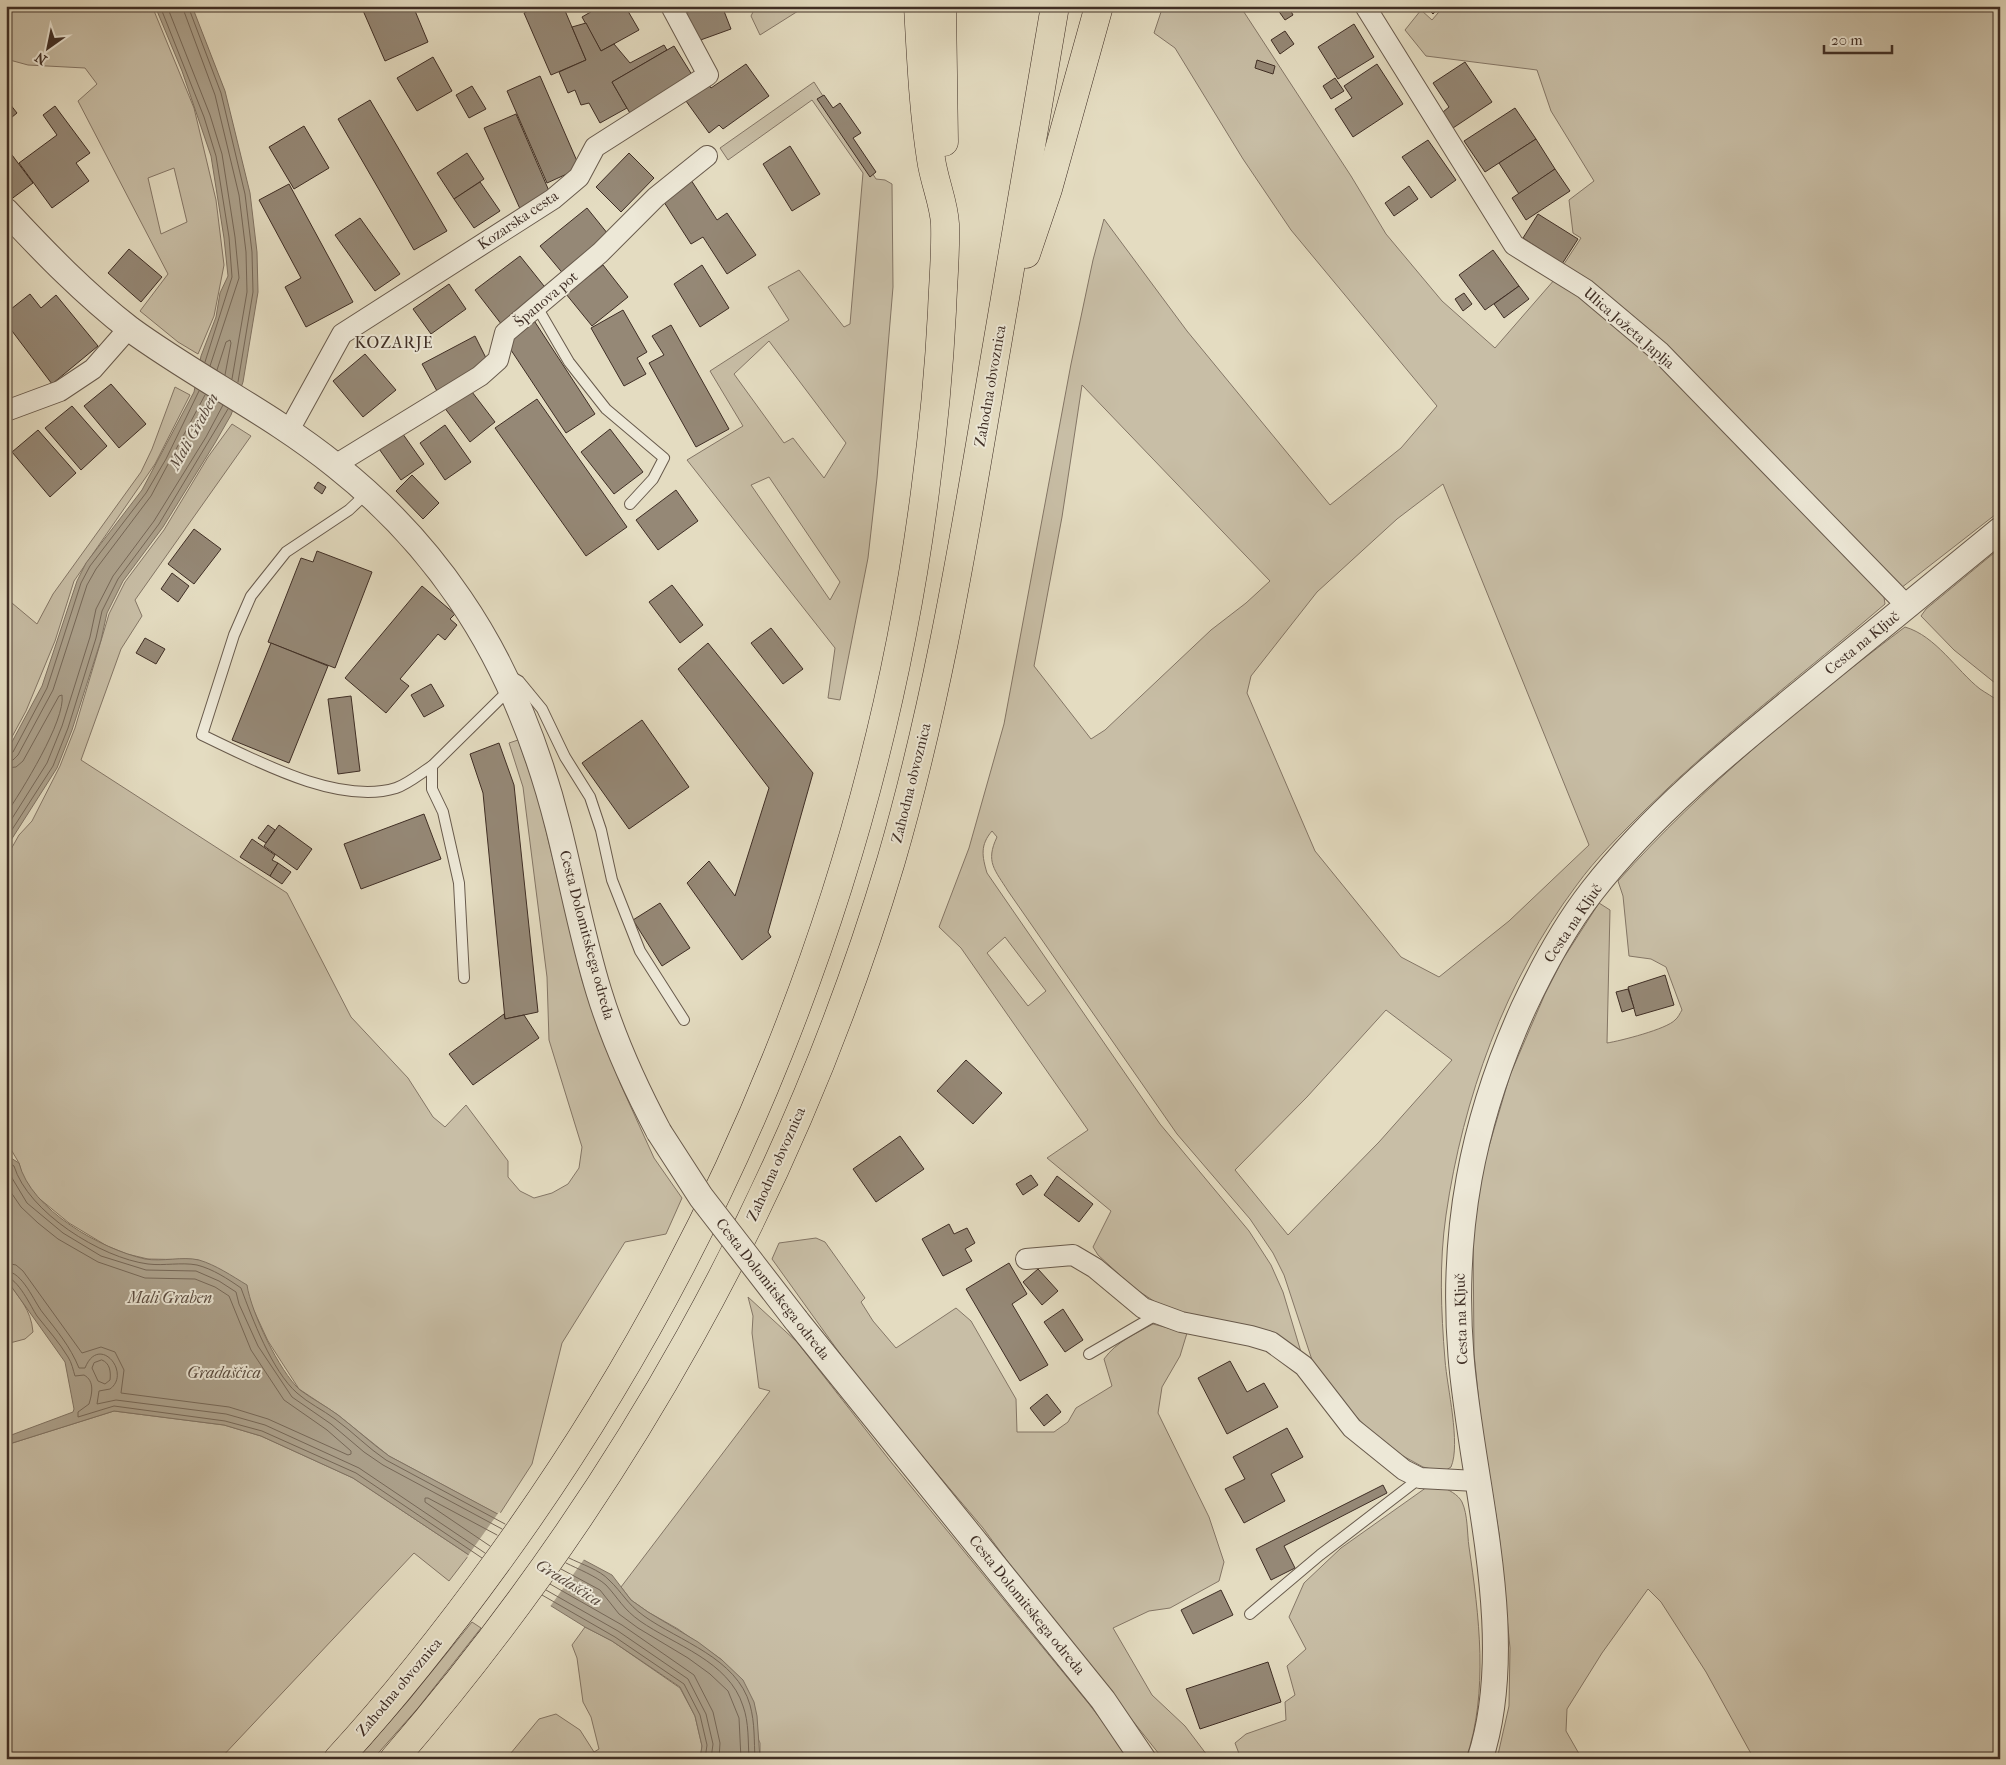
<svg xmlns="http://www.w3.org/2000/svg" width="2006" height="1765" viewBox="0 0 2006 1765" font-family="'IM FELL French Canon',serif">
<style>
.green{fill:#c8bea6;stroke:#847666;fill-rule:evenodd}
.water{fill:#aca18c;stroke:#807363}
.pier{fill:#e4dcc1}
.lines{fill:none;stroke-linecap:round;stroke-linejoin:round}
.shore{stroke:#766858;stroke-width:1}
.building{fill:#958876;stroke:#3f2e25}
.service-casing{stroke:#685a4c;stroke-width:12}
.minor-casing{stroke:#685a4c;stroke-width:22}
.tertiary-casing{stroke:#685a4c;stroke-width:27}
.motorway-casing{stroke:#3f2e25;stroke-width:29}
.service{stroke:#ede8d7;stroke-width:10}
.minor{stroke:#ede8d7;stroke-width:20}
.tertiary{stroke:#ede8d7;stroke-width:25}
.motorway{stroke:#e4dcc1;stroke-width:28}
.tertiary-bridge-casing{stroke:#685a4c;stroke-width:27;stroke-linecap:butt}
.tertiary-bridge{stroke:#ede8d7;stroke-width:25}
.labels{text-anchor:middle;stroke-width:4;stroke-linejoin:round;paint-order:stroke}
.street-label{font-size:15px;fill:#3f2e25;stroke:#ede8d7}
.neighbourhood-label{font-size:16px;letter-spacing:1px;fill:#3f2e25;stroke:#ede8d7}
.water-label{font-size:16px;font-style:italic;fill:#5a4b3f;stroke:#ede8d7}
</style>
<rect width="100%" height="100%" fill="#e4dcc1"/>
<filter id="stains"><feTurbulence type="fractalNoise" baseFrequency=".004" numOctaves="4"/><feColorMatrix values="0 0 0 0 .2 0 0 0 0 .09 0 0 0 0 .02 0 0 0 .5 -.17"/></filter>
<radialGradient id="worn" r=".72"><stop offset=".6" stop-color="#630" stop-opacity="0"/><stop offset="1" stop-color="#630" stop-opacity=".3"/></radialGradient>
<g class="green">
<path d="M6,6h146l42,102 22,92 8,65 -10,51 -16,38 -20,-12 -38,-31 28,-37 -90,-173 19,-17 -12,-16 -57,-3 -22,-6zM174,168l13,54 -26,12 -13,-56z"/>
<path d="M756,6h50l-46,29 -9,-19z"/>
<path d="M1163,6h77l111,170 35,58 56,67 53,47 60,-69 67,48 261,264 2,13c-80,69 -165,132 -240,206 -24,24 -49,48 -69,76 -71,95 -113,212 -130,329 -7,48 -5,96 -1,145 2,27 16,84 6,107l-8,5 -20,-5 -29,-16 -31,-27 -28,-31 -22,-30 -29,-88 -11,-22 -23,-34 -73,-85 -169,-243c-13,-21 -23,-29 -11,-54l-5,-6c-12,14 -10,25 -5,42l173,251 89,107 22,34 12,27 18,60 -135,-43 -32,-21 -36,-33 -5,-8 18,-36 -64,-53 41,-28 -127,-182 -22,-21 30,-79 35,-124 67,-360 22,-104 11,-41 83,112 143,174 71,-57 36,-42 -146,-176 -48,-71 -68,-111 -21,-15zM1082,385l188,196 -24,22 -35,27 -106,100 -14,9 -57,-73 28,-149zM1443,484l146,361 -80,76 -70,56 -38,-20 -86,-106 -68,-158 4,-17 66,-84 80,-73zM1005,937l41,54 -18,15 -41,-53zM1386,1010l66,50 -73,82 -91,93 -53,-65 72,-73z"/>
<path d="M1444,6h556v505l-99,77 -339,-321 19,-29 -8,-5 -4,-33 25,-19 -43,-70 -14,-41 -111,-14 -21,-26 16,-20 11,10z"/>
<path d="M814,82l62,97 9,1 7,4 1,103 -16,191 -9,80 -28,142 -12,-2 7,-50 -148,-188 56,-34 -33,-55 79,-51 -21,-33 31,-17 45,57 6,-3 13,-151 -51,-73 -84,60 -8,-12zM769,341l77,102 -22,35 -31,-40 -9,5 -50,-69zM769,477l71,105 -10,18 -79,-115z"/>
<path d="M175,387l15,8 -35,69 -81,117 -19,60 -29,70 -20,37v-150l31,26 16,-30 88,-122 11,-23z"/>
<path d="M232,424l19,12 -116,164 7,16 -21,33 -40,111 206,133 64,124 57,61 25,39 12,10 21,-22 42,56v16l12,14 14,7 18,-5 16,-9 11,-16 3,-21 -33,-107 -2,-63 -24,-190 -14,-44 9,-3 19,53 45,187 38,103 34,75 28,40 -16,36 -41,8 -63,101 -30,121 -33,51 -110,-59 -51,-41 -39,-26 -31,-48 -19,-41 -51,-40 -50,-1 -21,-5 -20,-8 -38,-23 -34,-28 -13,-20 -3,-12 -13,-22v-283l13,-23 13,-14 28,-55 15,-38 34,-114 16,-32 39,-52 44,-73z"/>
<path d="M2000,548v139l-46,-37 -33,-34 5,-7z"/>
<path d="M1905,627c31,9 51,43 75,62 6,4 13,8 20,13v1057h-246l-48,-87 -45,-70 -13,-13 -46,64 -35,56 -1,22 16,28h-85l12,-53 1,-58 -11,-114 -18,-111 -7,-70 -1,-123 9,-60 28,-95 35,-81 18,-35 36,-56 11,7 -3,133c13,-2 60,-14 68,-23 3,-2 5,-7 7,-10l-16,-43 -15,-8 -22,-3 -6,-60 -5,-15c85,-95 185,-177 287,-254z"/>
<path d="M816,1238l9,4 40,56 -4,4 12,19 23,27 60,-40 15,13 45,78 1,33h37l14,-10 8,-14 36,-22 -8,-27c12,-17 31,-25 49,-35l34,9 -7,23 -18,31 -4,26 51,104 15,45 -5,19 -49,27 -21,3 -36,17 39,67 33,31 25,33h-47l-138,-174 -42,-57 -119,-141 -92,-128 7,-16z"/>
<path d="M6,1279c13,19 25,30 27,53l-8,7 -19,5z"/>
<path d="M748,1297l49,45 94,120 198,242 41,54 -370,1v-16l-38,-83 -44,-31 -30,-17 -17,-12 -10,-13 149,-196 -11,-3 -7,-55 1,-17z"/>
<path d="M114,1411l110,14 37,11 92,42 116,77 -20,26 -35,-28 -194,206h-214v-314z"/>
<path d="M1441,1486c7,4 17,8 21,16 6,13 5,31 7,45 10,68 20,145 -3,212h-225l-6,-16 11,-9 40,-14 -1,-18 10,-7 -8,-29 19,-17 -17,-32 15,-34 37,-35 86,-61z"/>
<path d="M472,1622l9,6 -63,80 -45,51h-16l51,-58z"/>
<path d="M585,1627l27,14 68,47 15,28 7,30 -2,13h-194l33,-40 17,-5 24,16 14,22 5,-3 -8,-32 -8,-15 -6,-44 -5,-13z"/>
</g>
<g class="water">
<path d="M155,6h37l33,85 25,102 7,59 1,40 -15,90 -12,33 -16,28 -52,84 -40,54 -16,32 -6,27 -29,90 -15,38 -51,80v-95l36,-67 35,-105 9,-18 56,-73 52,-98 7,-36 15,-39 4,-24 8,-17 -4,-38 -13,-82 -29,-85z"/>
<path d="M6,1155l13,8c12,47 82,86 126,96 18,3 37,-3 54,1 17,5 33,16 48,25 4,27 32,86 53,105 12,9 26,16 38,25 18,14 33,28 51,41l223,119 19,25 17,12 50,30 24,18 21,20 11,22 3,14 3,43h-60l2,-13 -7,-30 -15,-29 -68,-46 -27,-14 -116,-72 -116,-77 -92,-42 -37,-11 -110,-14 -108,34v-8l67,-25 1,-3 -9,-47 -59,-83z"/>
</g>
<path class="pier" d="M499,1512l86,46 -36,50 -82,-51z"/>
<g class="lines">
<g class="shore">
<path d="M160,6l44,111 12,39 13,81 3,40 -27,85"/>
<path d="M167,6l43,109 12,39 13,83 4,41 -29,88"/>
<path d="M182,6l33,89 24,100 7,57 1,40 -15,87"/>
<path d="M188,6l33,87 24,101 7,58 1,40 -15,90"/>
<path d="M217,370l9,-28 4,-2 1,3 -6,32"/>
<path d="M6,755l7,-3 34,-64 34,-105 9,-17 56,-73 20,-34 33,-68"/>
<path d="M6,761l7,-1 5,-5 35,-65 34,-105 9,-16 55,-73 54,-101"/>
<path d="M6,768l10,-1 7,-6 36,-65 3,-1c4,25 -41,97 -56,119"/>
<path d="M6,828l41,-65 15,-37 28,-89 6,-28 17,-33 41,-55 52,-84 17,-32"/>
<path d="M6,839l47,-73 15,-38 28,-90 6,-27 16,-32 41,-55 69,-115"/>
<path d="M6,1161l8,5c14,46 87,92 134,98 16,2 33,-2 49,1 16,4 31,14 44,23 11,30 31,83 56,105 11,10 26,17 38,26 18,13 33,29 51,41l119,64"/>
<path d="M6,1168l21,35 36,30 38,23 45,14 50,1 23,10 17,11 3,12 19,42 34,51 39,27 33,28 19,13 119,64"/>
<path d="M6,1185l15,22 17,16 20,16 40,23 47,16 50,1 20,8 14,9 22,54 33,50 43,30 24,21v3l-3,1 -80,-36 -39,-12 -108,-14 3,-23 -9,-18 -14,-5 -19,6 -59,-82 -7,-6 -10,-2"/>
<path d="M6,1271c17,1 28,31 37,42 14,18 27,33 36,55h6c14,-35 47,5 25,21l-11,2 -2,13 19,-4 110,14 39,11 94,43 126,85"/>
<path d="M6,1277c12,1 25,30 31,39 11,14 22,26 31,41 4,6 5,13 7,19l9,-1c11,6 8,19 5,29l-11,8v5l36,-11 111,15 37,10 94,42 126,85"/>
<path d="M102,1360c8,3 9,12 8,20l-5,4 -7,-3 -6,-13 2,-5z"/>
<path d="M490,1546l-65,-44v-4h3l69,37"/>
<path d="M569,1558c12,6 31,12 40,22 14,13 17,23 35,36 35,25 93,42 106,89 5,18 4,36 5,54"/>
<path d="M566,1563c12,6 30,13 40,22 13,14 17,24 34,36 34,24 89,40 103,85 6,16 5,36 6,53"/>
<path d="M561,1569l39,21 19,24 19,14 50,30 22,16 18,17 11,27 2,41"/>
<path d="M550,1584l72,41 72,50 19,37 7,31 -1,16"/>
<path d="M546,1590l72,41 70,48 18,35 7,30 -2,15"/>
<path d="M542,1595l73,42 69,47 16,31 7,30 -2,14"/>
</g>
</g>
<g class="building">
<path d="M361,6h52l15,36 -43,19z"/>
<path d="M539,6h24l23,54 -35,15 -27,-62z"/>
<path d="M601,6h24l14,24 -38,21 -19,-34z"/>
<path d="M696,6h26l9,23 -36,13 -10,-29 12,-4z"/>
<path d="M1275,6h13l5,9 -8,5z"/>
<path d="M1425,6h15l-7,8z"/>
<path d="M586,23l15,28 13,-7 16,19 34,-18 3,5 -55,32 15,26 -27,15 -11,-20 -8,2 -6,-15 -7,3 -9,-21 27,-12 -14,-33z"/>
<path d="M1354,24l20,33 -36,22 -20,-32z"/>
<path d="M1285,31l9,13 -14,10 -9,-14z"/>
<path d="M674,46l20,32 -63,37 -19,-33z"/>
<path d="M433,57l19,34 -35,20 -20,-33z"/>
<path d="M1257,60l18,6 -2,8 -18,-6z"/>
<path d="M1465,62l27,40 -39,26 -10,-16 6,-5 -16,-24z"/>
<path d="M746,64l23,32 -46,33 -4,-4 -10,8 -23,-32 23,-16 2,3z"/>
<path d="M1377,64l26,40 -50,33 -18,-28 17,-11 -8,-12z"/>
<path d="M540,76l40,92 -33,15 -40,-92z"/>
<path d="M1335,78l9,13 -13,8 -8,-13z"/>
<path d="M472,86l14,23 -17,9 -13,-23z"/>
<path d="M824,95l9,13 7,-5 21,30 -8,5 23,34 -6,5 -53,-78z"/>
<path d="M6,99l11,14 -11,9z"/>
<path d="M370,100l77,131 -33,19 -76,-131z"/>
<path d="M55,106l35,47 -14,10 13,18 -37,27 -33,-45 38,-28 -14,-20z"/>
<path d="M1515,108l21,31 -51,33 -21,-31z"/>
<path d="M516,114l36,84 -31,13 -37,-83z"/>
<path d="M304,126l25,42 -35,21 -25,-42z"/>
<path d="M1536,139l19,30 -36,25 -20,-31z"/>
<path d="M1428,140l28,40 -25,18 -29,-41z"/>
<path d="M790,146l30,48 -28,17 -29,-47z"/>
<path d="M6,147l27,36 -27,20z"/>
<path d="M467,153l17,26 -30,20 -17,-26z"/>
<path d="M629,153l25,25 -33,34 -25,-25z"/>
<path d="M1555,169l15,22 -44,29 -14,-22z"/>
<path d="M691,180l26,40 10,-7 29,42 -29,19 -24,-37 -12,7 -29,-45z"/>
<path d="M480,182l20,29 -26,17 -20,-29z"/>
<path d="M289,184l64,118 -47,25 -21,-40 16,-9 -42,-78z"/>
<path d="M1409,186l9,13 -24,17 -9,-13z"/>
<path d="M587,208l25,31 -47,37 -25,-30z"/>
<path d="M1538,214l40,25 -16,25 -39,-26z"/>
<path d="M360,218l40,56 -25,17 -40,-56z"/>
<path d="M129,249l33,28 -21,25 -33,-29z"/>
<path d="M1493,250l26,36 -34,24 -26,-35z"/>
<path d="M520,256l28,35 -46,34 -27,-35z"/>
<path d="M603,265l25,32 -36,29 -26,-32z"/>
<path d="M702,265l27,43 -29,19 -26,-43z"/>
<path d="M449,284l17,25 -35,25 -18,-25z"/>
<path d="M1519,286l10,13 -25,19 -10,-14z"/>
<path d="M1464,293l8,11 -9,7 -8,-12z"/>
<path d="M30,294l11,14 15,-13 42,51 -46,38 -46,-61v-10z"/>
<path d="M623,310l24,42 -10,6 9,16 -22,12 -33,-58z"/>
<path d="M533,319l62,95 -29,19 -63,-95z"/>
<path d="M671,325l58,104 -33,18 -47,-84 15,-8 -12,-19z"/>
<path d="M475,336l14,28 -52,27 -15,-27z"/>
<path d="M365,354l31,36 -33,27 -30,-36z"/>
<path d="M111,384l35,40 -27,24 -35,-42z"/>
<path d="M469,388l26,34 -25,20 -26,-35z"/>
<path d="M537,399l90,128 -41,29 -91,-128z"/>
<path d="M72,406l35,40 -26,24 -36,-42z"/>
<path d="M445,425l26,37 -26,18 -25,-37z"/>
<path d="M610,429l33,43 -29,22 -33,-42z"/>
<path d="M38,430l38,43 -26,24 -38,-45z"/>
<path d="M400,430l24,34 -23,16 -24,-34z"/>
<path d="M412,475l27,28 -16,16 -27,-28z"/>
<path d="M318,482l8,5 -4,7 -8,-6z"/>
<path d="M676,490l22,31 -40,29 -22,-30z"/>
<path d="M194,529l27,20 -27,35 -26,-20z"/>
<path d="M317,551l55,21 -37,96 -67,-26 33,-84 12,4z"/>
<path d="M172,573l17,13 -11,16 -17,-13z"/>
<path d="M672,585l31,40 -23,18 -31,-41z"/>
<path d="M422,586l33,28 -5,5 7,6 -12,15 -7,-6 -38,45 9,7 -23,27 -41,-35z"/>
<path d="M771,628l32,41 -20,15 -32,-41z"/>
<path d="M145,638l20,11 -9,15 -20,-11z"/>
<path d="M271,643l57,23 -39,97 -57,-23z"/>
<path d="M708,643l105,130 -45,159 3,5 -29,23 -55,-77 22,-22 26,35 34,-108 -91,-119z"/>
<path d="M431,684l13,22 -20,11 -13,-22z"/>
<path d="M351,696l9,75 -22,3 -10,-75z"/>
<path d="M642,720l47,67 -60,42 -47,-66z"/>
<path d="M499,743l15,42 24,227 -33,7 -22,-226 -13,-39z"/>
<path d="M424,814l17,45 -80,30 -17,-45z"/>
<path d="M268,825l7,5 -9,13 -8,-5z"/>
<path d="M279,825l33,24 -15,21 -33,-24z"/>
<path d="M252,839l23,16 -3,5 6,3 -8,13 -30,-19z"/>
<path d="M278,863l13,9 -9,12 -12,-8z"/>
<path d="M660,903l30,45 -28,18 -29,-46z"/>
<path d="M1665,975l9,30 -38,11 -8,-29z"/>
<path d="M1628,989l6,19 -12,4 -6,-20z"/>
<path d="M504,1014l1,5 19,-4 15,23 -66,47 -24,-31z"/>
<path d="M966,1060l36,33 -29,31 -36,-33z"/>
<path d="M900,1136l24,33 -48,33 -23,-33z"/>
<path d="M1031,1175l7,10 -15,10 -7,-11z"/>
<path d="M1057,1176l36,28 -14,18 -35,-27z"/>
<path d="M949,1224l5,10 13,-6 8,15 -10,6 7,12 -29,15 -21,-37z"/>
<path d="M1009,1263l18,31 -15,10 36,61 -28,16 -54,-92z"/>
<path d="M1038,1269l20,22 -16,14 -19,-23z"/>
<path d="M1063,1309l20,31 -18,12 -21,-30z"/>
<path d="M1230,1361l17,31 17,-9 14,24 -51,27 -29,-56z"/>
<path d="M1047,1394l14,18 -17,14 -14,-18z"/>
<path d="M1287,1428l16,29 -32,17 14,27 -41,22 -19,-34 20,-10 -12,-22z"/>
<path d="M1383,1485l4,8 -103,53 11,22 -24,12 -15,-31z"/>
<path d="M1221,1590l12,25 -40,19 -12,-24z"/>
<path d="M1268,1662l13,40 -81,27 -14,-40z"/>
</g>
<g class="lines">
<g class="service-casing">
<g id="service">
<path d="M537,307l32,55 37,47 58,49 -11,21 -23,25"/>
<path d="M367,493l-18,17 -63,42 -35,44 -17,39 -32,100c51,24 136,71 194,53 12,-4 25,-15 36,-22"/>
<path d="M512,677l7,4 23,28 23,48 25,40 11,33 11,50 28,71 44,69"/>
<path d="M464,978l-5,-95 -16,-71 -11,-23v-23l77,-76"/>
<path d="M1089,1354l69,-40"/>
<path d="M1250,1614l70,-59 100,-77"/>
</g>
</g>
<g class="minor-casing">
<g id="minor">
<path d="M1365,6l149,239 71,44 75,63 247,254"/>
<path d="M6,411l54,-20 33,-22 36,-41"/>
<path d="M288,432l54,-98 211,-135 26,-22 16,-30 113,-72 -37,-69"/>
<path d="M335,465l145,-89 18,-16 7,-27 95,-80 56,-56 51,-41"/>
<path d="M1026,1259l47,-4 22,13 48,40 38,14 70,14 20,6 33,24 48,62 52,42 16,8 56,3"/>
</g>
</g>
<g class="tertiary-casing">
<g id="tertiary">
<path d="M6,211c39,42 79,83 124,118 67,49 142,85 206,137 48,38 90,83 124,133 46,67 78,148 98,227 14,55 24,111 41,166 15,49 36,95 60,140"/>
<path d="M796,1320l307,380 40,59"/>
<path d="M1480,1759c40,-123 -9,-277 -19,-403 -10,-124 11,-234 62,-347 19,-41 41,-82 69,-118 60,-77 136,-139 211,-200 65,-53 131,-107 197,-161"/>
</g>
</g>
<g class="motorway-casing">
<g id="motorway">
<path d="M942,6l2,136"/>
<path d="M1026,254l22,-65 51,-183"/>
<path d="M338,1759c58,-63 112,-132 162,-201 228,-315 375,-681 425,-1066 8,-60 14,-121 17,-181 1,-29 4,-58 3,-87 -1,-21 -11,-43 -14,-65 -8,-51 -10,-102 -13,-153"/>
<path d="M394,1759c226,-262 398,-566 497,-898 42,-144 68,-292 93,-440 24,-138 48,-276 71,-415"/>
</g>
</g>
<use href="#service" class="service"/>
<use href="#minor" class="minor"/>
<use href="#tertiary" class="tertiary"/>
<use href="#motorway" class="motorway"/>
<g class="tertiary-bridge-casing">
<path id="tertiary-bridge" d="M659,1132l42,65 95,123"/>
</g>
<use href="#tertiary-bridge" class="tertiary-bridge"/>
</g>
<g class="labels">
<g class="street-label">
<text transform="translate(518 220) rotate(-34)" y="5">Kozarska cesta</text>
<text transform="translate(546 299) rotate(-40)" y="5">Španova pot</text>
<text transform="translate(1629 328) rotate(41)" y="5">Ulica Jožeta Japlja</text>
<text transform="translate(990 386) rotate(-80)" y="5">Zahodna obvoznica</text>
<text transform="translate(1862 643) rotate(-39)" y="5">Cesta na Ključ</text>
<text transform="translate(911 783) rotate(-76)" y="5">Zahodna obvoznica</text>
<text transform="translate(1573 923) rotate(-56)" y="5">Cesta na Ključ</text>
<text transform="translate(587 935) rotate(75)" y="5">Cesta Dolomitskega odreda</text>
<text transform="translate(776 1164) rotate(-66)" y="5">Zahodna obvoznica</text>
<text transform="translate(773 1289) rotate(52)" y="5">Cesta Dolomitskega odreda</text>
<text transform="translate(1461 1319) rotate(-92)" y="5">Cesta na Ključ</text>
<text transform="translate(1027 1605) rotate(51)" y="5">Cesta Dolomitskega odreda</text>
<text transform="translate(399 1687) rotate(-50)" y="5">Zahodna obvoznica</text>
</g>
<g class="neighbourhood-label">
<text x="394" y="348">KOZARJE</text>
</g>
<g class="water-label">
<text transform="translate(193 431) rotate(-61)" y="6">Mali Graben</text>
<text x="170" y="1303">Mali Graben</text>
<text x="224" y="1378">Gradaščica</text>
<text transform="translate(569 1582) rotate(32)" y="6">Gradaščica</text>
</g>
</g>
<rect width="2006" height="1765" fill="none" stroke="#e4dcc1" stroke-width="25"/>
<rect x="8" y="8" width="1991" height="1750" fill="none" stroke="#3f2e25" stroke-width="2.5"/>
<rect x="12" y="12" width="1981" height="1740" fill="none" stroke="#3f2e25"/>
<g transform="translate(48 48) rotate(213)" stroke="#ede8d7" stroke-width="4" paint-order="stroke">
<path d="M0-4L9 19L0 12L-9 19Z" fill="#3f2e25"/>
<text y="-8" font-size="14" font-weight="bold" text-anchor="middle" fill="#3f2e25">N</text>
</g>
<path d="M1824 45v8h68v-8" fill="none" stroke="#3f2e25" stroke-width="2.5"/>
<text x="1831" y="45" font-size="15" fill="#3f2e25" stroke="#ede8d7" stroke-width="4" paint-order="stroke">20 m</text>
<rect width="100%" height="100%" filter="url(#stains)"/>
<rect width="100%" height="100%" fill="url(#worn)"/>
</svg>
